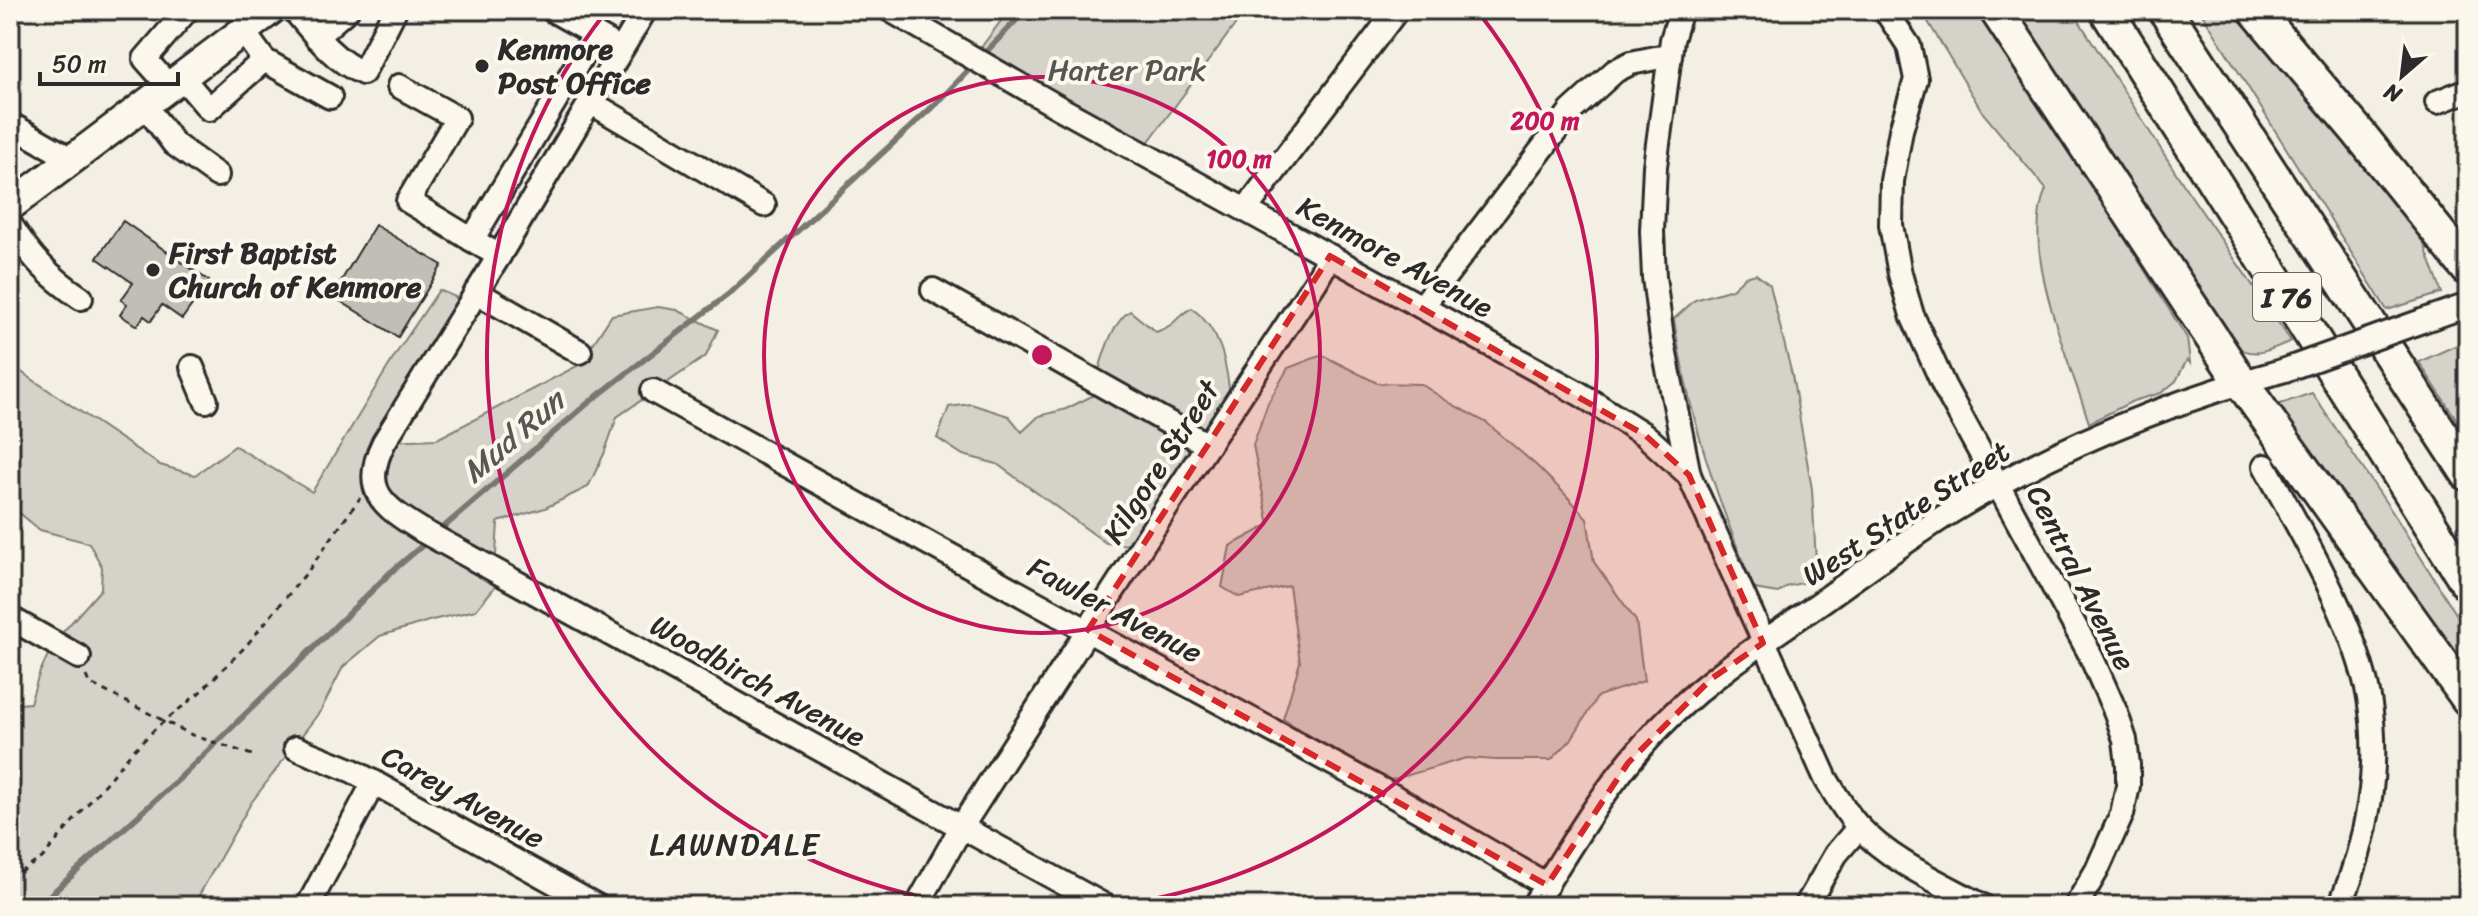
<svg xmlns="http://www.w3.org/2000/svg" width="2478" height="916" viewBox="0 0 2478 916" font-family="Sriracha,sans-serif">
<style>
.green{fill:#d5d2c9;stroke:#807e7a;stroke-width:2}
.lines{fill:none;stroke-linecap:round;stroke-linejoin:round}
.stream{stroke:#787772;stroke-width:6}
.building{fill:#c0beb6;stroke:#2b2b2b;stroke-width:2}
.minor-casing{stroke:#2b2b2b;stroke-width:28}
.major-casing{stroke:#2b2b2b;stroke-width:34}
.highway-casing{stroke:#2b2b2b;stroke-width:38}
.path{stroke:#2b2b2b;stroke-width:3;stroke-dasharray:6 6;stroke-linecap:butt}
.minor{stroke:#fbf7ec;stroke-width:22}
.major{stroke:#fbf7ec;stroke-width:28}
.highway{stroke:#fbf7ec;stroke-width:32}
.minor-bridge-casing{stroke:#2b2b2b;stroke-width:28;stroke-linecap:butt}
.minor-bridge{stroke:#fbf7ec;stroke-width:22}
.marked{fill:#d62828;fill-opacity:0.2;stroke:#d62828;stroke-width:6;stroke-dasharray:16 10;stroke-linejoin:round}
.ring{fill:none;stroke:#c2185b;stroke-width:4}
.poi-dot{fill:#2b2b2b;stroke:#fbf7ec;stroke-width:3}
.labels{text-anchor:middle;stroke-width:8;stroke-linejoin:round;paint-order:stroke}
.shield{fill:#fbf7ec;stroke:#696865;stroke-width:2}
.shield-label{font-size:28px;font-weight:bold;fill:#2b2b2b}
.poi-label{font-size:30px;font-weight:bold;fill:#2b2b2b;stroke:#fbf7ec;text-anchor:start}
.park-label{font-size:30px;fill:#565552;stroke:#fbf7ec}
.street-label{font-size:30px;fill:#2b2b2b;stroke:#fbf7ec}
.water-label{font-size:32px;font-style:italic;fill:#585755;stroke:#fbf7ec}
.neighbourhood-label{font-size:32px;letter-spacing:2px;fill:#2b2b2b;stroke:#fbf7ec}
.centre{fill:#c2185b;stroke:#fbf7ec;stroke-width:4}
.ring-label{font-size:24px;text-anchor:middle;font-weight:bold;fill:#c2185b;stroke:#fbf7ec;stroke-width:8;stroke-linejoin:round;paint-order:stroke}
</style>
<rect width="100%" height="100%" fill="#f3efe4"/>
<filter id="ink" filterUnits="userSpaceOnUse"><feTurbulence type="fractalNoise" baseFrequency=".0125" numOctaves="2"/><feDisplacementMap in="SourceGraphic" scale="16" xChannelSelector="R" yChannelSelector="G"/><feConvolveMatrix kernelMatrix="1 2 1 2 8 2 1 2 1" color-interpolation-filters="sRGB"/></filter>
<g filter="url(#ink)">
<g class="green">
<path d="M1009,10h237l-102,138 -167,-95z"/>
<path d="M1921,10h57l49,72 160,256 3,25 -3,-3 -11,21 -15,12 -28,8 -44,22c-19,-62 -70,-173 -43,-234l-63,-76z"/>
<path d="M2016,10h56l115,180 104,151c-24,10 -35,18 -60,4l-99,-145z"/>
<path d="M2200,10h44l170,207 28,76 -55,17z"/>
<path d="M1756,274l14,11 22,90 20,114 4,73 -9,20 -19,4 -10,7 -24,-4c-36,-87 -67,-177 -80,-270l21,-19 37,-11 13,-12z"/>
<path d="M439,290l30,13 -84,138 52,-2 142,-74 33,-50 46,-8 19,3 41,20 -12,26 -89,61 -13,37 -16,33 -43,21 -47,14 -4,66 -18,22 -44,10 -52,16 -37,31 -22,43 -70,93 -58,103h-183v-201l20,-2 9,-29 15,-32 47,-53 1,-22 -13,-24 -49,-13 -30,-25v-145l4,7 146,98 35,10 40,-29 77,46 87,-143z"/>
<path d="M1192,308c29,23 34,53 38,88l-101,149 -23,-2 -109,-79 -34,-9 -26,-17 12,-31 22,-3 38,12 13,16 17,-16 27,-7 26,-13c7,-25 16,-71 38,-85l26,21c22,-7 19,-16 36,-24z"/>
<path d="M2468,340v97l-49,-75z"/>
<path d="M1322,355l55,28 44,1 29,19 37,20 50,43 26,26 24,26 7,44 42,59 8,60 -46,15 -27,44 -20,20h-55l-30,-2 -81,24 -102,-63 17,-57 -11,-76 -50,11 -17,-10 8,-41 39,-21 -16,-80 15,-42 20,-35z"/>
<path d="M2312,393l83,123 73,117v54l-191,-282z"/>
</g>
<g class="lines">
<g class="stream">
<path d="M438,532l149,-128 143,-111 211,-194 85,-89"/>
<path d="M38,906l141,-127 212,-207 39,-33"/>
</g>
</g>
<g class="building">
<path d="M123,221l86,60 -27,38 -20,-14 -11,16 -7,-5 -7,10 -17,-11 7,-11 -6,-4 12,-17 -36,-25z"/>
<path d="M375,225l67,40 -44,72 -66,-41z"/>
</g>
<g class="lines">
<g class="minor-casing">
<g id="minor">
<path d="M294,10c20,24 40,51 69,63l32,-63"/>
<path d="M552,10l55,31"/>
<path d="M645,10l-146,246 -115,186c-24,48 -2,64 39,89l682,375"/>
<path d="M890,10l168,97 522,287 65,41 44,40"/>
<path d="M1681,10l-9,30 -17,126 -3,65 2,46 8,62 27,136 137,304c10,16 19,33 32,47 33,36 83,57 125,80"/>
<path d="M1885,10l24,36 7,33 -15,51 -9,51 -1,44 9,49 12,41 32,71 145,266 27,61 9,27 3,25v21l-6,28 -25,56 -21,36"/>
<path d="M243,31l21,29 66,37"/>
<path d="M316,37l31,-27"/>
<path d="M181,76l28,33 55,-49"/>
<path d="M169,86l-24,-27 42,-49"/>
<path d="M399,86l58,32 -49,83 91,55"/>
<path d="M590,102l174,103"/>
<path d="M2437,102l31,-12"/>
<path d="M144,104l30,40 43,31"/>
<path d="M10,124l61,35"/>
<path d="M1246,209l151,-199"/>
<path d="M10,224c21,33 38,52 71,74"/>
<path d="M472,240l123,-206"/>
<path d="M933,290l275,155"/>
<path d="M476,292l104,60"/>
<path d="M1422,307l149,-196 44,-40 16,-8 39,-8"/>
<path d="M2422,321l46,-16"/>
<path d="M192,367l14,34"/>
<path d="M653,391l389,215 353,191 152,88"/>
<path d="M2265,466c37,68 90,156 104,232 12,70 -2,143 -29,208"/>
<path d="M10,618l69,39"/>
<path d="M296,748l57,23 244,135"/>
<path d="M308,906l66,-124"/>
<path d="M917,906l45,-80 205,-319 149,-226 14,-25"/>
<path d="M1533,906c42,-67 81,-136 139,-191 43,-42 95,-75 145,-110 44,-31 88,-64 134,-93 103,-64 218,-110 334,-142"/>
<path d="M1806,906l30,-52 23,-27"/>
</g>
</g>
<g class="major-casing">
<path id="major" d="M10,206l261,-196"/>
</g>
<g class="highway-casing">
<g id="highway">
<path d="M1996,10l245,372 227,317"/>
<path d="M2106,10l362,574"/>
<path d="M2165,10l303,464"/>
<path d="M2255,10l103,122 110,137"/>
</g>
</g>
<g class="path">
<path d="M86,676l3,7 103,52 60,20"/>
<path d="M10,879l32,-21 88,-104 26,-26 43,-35 46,-46 63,-76 52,-73"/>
</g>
<use href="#minor" class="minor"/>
<use href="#major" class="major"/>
<use href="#highway" class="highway"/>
<g class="minor-bridge-casing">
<path id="minor-bridge" d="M2285,370l137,-49"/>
</g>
<use href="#minor-bridge" class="minor-bridge"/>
</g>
</g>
<path class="marked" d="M1330,256l315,179 44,40 74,168 -52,36 -83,84 -81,122 -459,-255z"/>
<g class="ring">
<circle cx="1042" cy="355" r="278"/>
<path d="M974 906A555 555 0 0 1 605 13M1479 13A555 555 0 0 1 1110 906"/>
</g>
<g class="poi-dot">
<circle cx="482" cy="66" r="8"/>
<circle cx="153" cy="270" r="8"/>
</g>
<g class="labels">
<rect class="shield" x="2253" y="273" width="68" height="48" rx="6"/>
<g class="shield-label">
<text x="2287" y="307">I 76</text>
</g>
<g class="poi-label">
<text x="498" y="59">Kenmore<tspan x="498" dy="34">Post Office</tspan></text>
<text x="169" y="263">First Baptist<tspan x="169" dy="34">Church of Kenmore</tspan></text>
</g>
<g class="park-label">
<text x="1127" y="80">Harter Park</text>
</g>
<g class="street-label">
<text transform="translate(1395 257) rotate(29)" y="10">Kenmore Avenue</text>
<text transform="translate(1161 462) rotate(-57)" y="10">Kilgore Street</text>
<text transform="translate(1906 513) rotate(-33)" y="10">West State Street</text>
<text transform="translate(2081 578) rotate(63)" y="10">Central Avenue</text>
<text transform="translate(1115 610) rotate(28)" y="10">Fawler Avenue</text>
<text transform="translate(758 681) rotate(29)" y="10">Woodbirch Avenue</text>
<text transform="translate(463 797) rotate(29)" y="10">Carey Avenue</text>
</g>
<g class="water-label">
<text transform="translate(513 436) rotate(-41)" y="11">Mud Run</text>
</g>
<g class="neighbourhood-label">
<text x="735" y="855">LAWNDALE</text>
</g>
</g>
<circle cx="1042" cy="355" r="12" class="centre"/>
<g class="ring-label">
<text x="1545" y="129">200 m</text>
<text x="1239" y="167">100 m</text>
</g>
<rect width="2478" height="916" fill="none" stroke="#fbf7ec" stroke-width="40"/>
<rect x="20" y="20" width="2438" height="876" fill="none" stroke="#2b2b2b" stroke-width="3" filter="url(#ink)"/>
<g transform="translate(2402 76) rotate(208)" stroke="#fbf7ec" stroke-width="6" paint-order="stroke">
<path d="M0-6L14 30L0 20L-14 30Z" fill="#2b2b2b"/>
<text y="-12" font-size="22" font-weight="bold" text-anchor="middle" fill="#2b2b2b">N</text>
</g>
<path d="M40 72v12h138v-12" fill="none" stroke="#2b2b2b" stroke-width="4"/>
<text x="52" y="72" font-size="24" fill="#2b2b2b" stroke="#fbf7ec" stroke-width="6" paint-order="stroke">50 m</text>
</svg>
